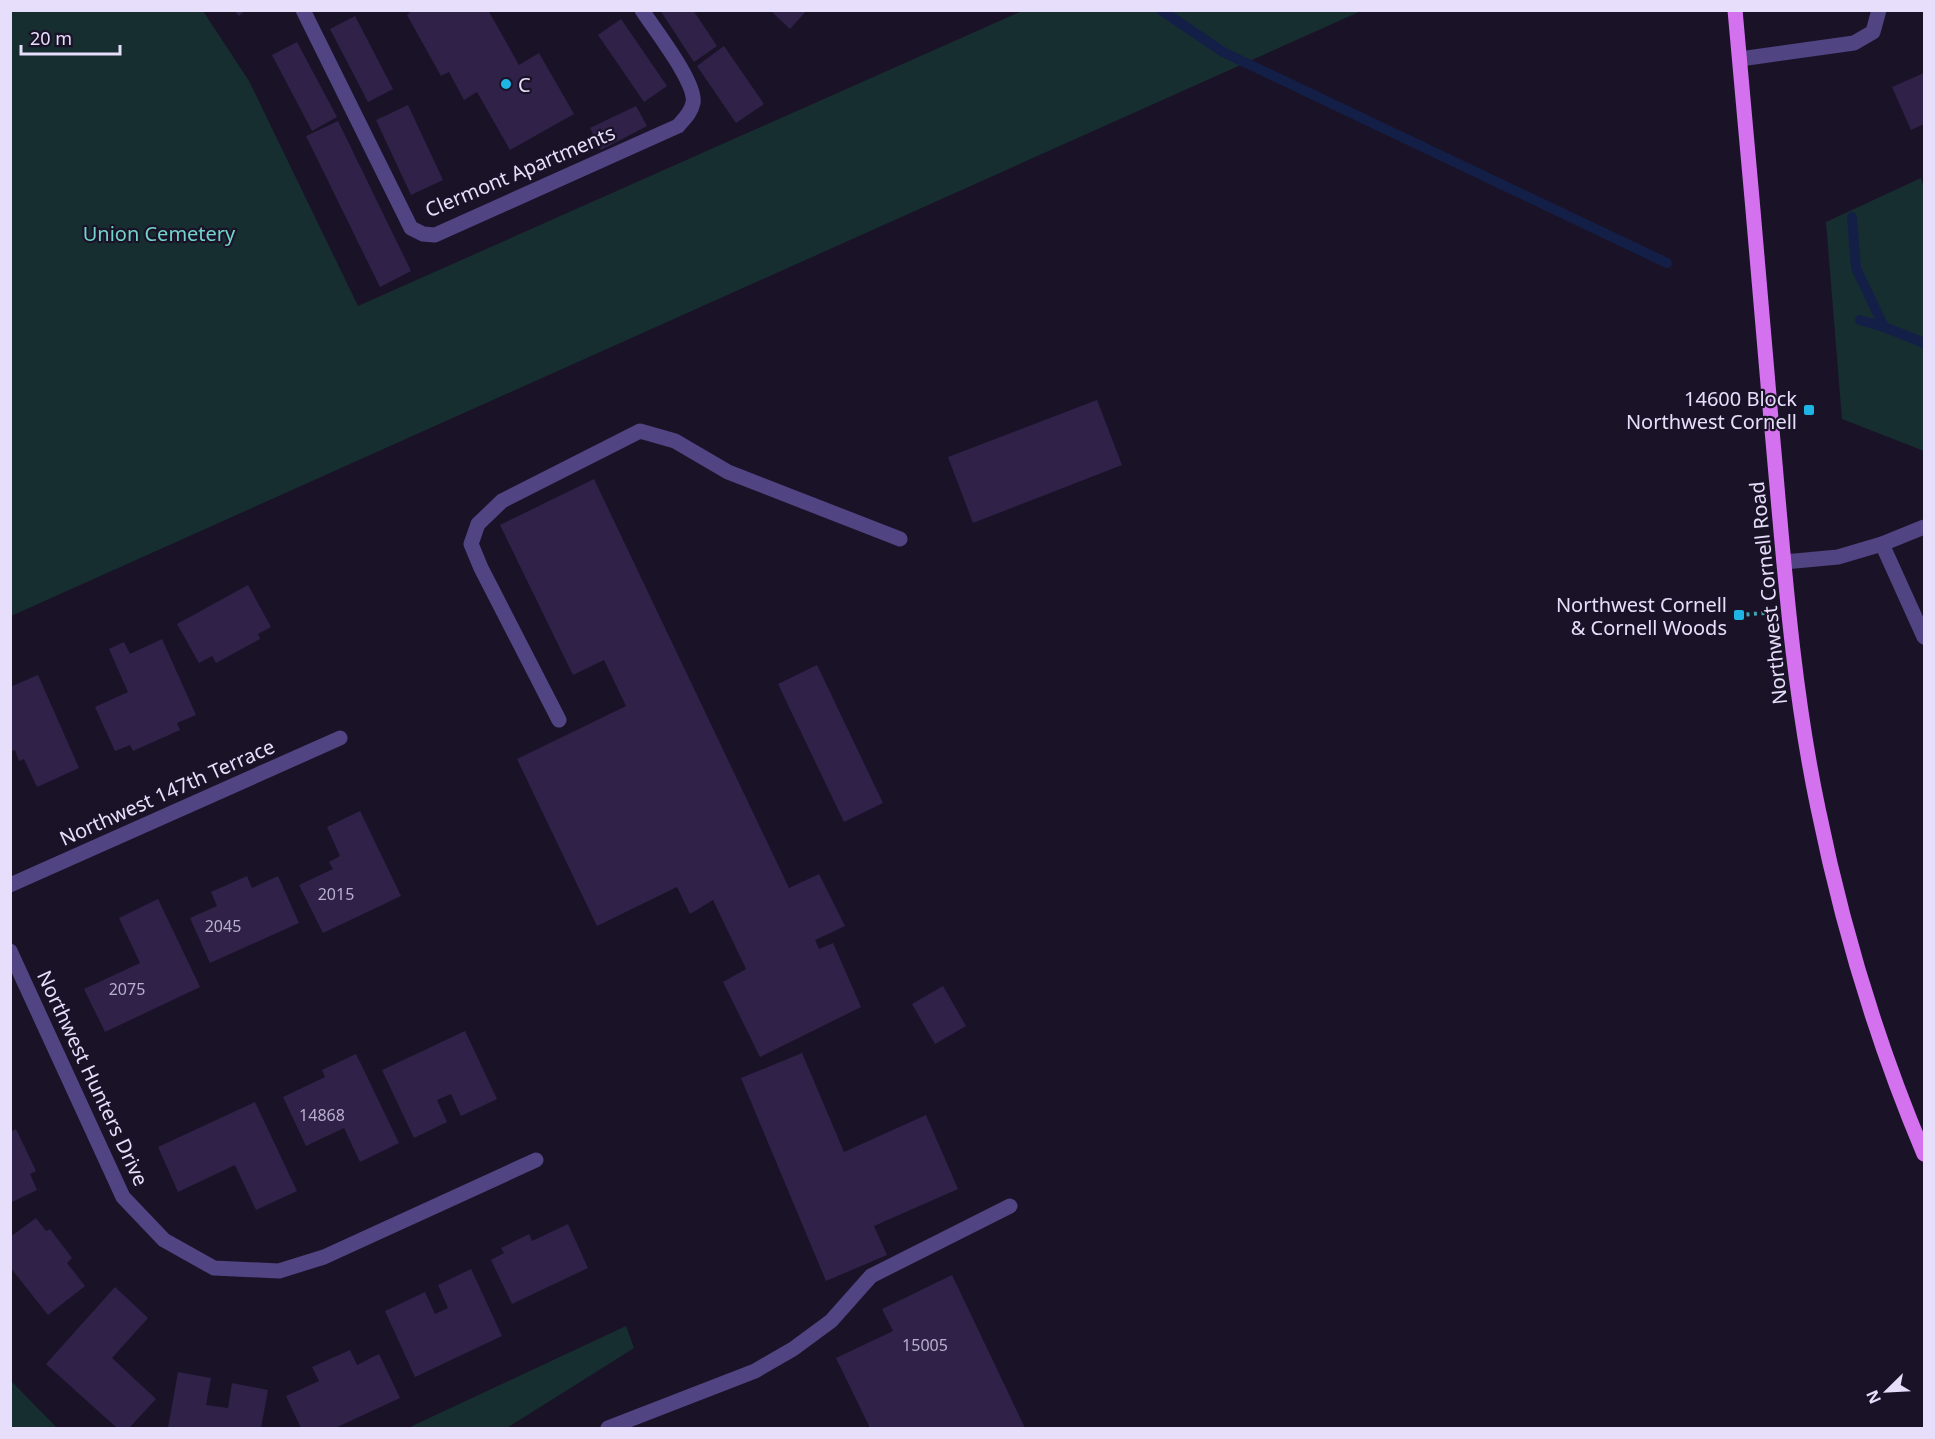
<svg xmlns="http://www.w3.org/2000/svg" width="1935" height="1439" font-family="'Noto Sans',sans-serif">
	<style>
		.green { fill: #172e31 }
		.lines { fill: none; stroke-linecap: round; stroke-linejoin: round }
		.stream { stroke: #131f46; stroke-width: 10 }
		.building { fill: #2f2147 }
		.path { stroke: #3ea4af; stroke-width: 4; stroke-dasharray: 3 4.5; stroke-linecap: butt }
		.minor { stroke: #504482; stroke-width: 15 }
		.major { stroke: #d371ef; stroke-width: 15 }
		.poi-dot { fill: #1fb4e6; stroke: #1a1328; stroke-width: 2 }
		.labels { text-anchor: middle; dominant-baseline: central; stroke-width: 4.5; stroke-linejoin: round; paint-order: stroke }
		.number-label { font-size: 16px; fill: #b8afce }
		.poi-label { font-size: 20px; fill: #e6defb; stroke: #1a1328; text-anchor: end }
		.street-label { font-size: 20px; fill: #e6defb; stroke: #1a1328 }
		.park-label { font-size: 20px; fill: #71d4cb; stroke: #1a1328 }
	</style>
	<rect width="100%" height="100%" fill="#1a1328"/>
	<g class="green">
		<polygon points="10,11 203,11 249,81 358,306 1022,11 1361,11 11,616"/>
		<polygon points="1921,178 1924,189 1924,451 1842,419 1826,222"/>
		<polygon points="626,1326 634,1348 507,1428 408,1428"/>
		<polygon points="11,1381 57,1428 11,1428"/>
	</g>
	<g class="lines">
		<g class="stream">
			<polyline points="1161,10 1223,52 1667,263"/>
			<polyline points="1852,217 1856,268 1884,327 1924,343"/>
			<polyline points="1860,320 1884,327"/>
		</g>
	</g>
	<g class="building">
		<polygon points="234,10 246,10 239,16"/>
		<polygon points="412,10 488,10 519,65 539,53 574,114 510,150 477,92 464,100 449,72 441,76 407,15"/>
		<polygon points="660,10 693,10 717,46 694,62"/>
		<polygon points="770,10 807,10 790,29"/>
		<polygon points="355,16 393,89 368,102 330,29"/>
		<polygon points="621,19 667,86 644,102 598,35"/>
		<polygon points="297,42 337,117 312,131 272,55"/>
		<polygon points="724,46 764,104 736,123 697,66"/>
		<polygon points="1924,73 1924,124 1911,130 1892,87"/>
		<polygon points="408,105 443,180 411,195 376,120"/>
		<polygon points="636,106 647,126 601,150 590,128"/>
		<polygon points="338,121 411,271 380,287 306,136"/>
		<polygon points="1097,400 1122,465 973,523 948,457"/>
		<polygon points="594,479 789,888 819,874 845,926 815,940 819,949 833,943 861,1007 760,1057 723,982 746,969 713,900 690,914 677,887 597,926 517,759 626,706 604,660 573,675 500,525"/>
		<polygon points="248,585 271,627 258,634 260,639 216,663 212,656 199,663 177,624"/>
		<polygon points="162,639 196,715 177,723 180,730 133,751 130,745 115,751 95,707 128,692 109,649 124,642 130,654"/>
		<polygon points="817,665 883,803 844,822 778,684"/>
		<polygon points="38,675 79,768 37,787 24,759 19,761 15,750 10,752 10,687"/>
		<polygon points="360,811 401,896 323,933 299,885 333,869 329,862 340,856 327,827"/>
		<polygon points="247,876 252,888 278,876 299,923 210,963 190,918 217,906 211,892"/>
		<polygon points="158,899 200,987 105,1032 84,989 140,963 119,918"/>
		<polygon points="943,986 966,1026 935,1044 912,1004"/>
		<polygon points="465,1031 497,1099 461,1116 451,1094 437,1100 447,1122 414,1138 382,1070"/>
		<polygon points="802,1053 844,1152 926,1115 958,1189 874,1226 887,1255 826,1281 741,1078"/>
		<polygon points="356,1054 399,1143 360,1162 344,1128 306,1146 283,1097 325,1077 322,1070"/>
		<polygon points="255,1102 297,1191 256,1210 235,1165 178,1192 158,1147"/>
		<polygon points="16,1129 36,1171 30,1174 37,1190 10,1203 10,1132"/>
		<polygon points="36,1218 46,1231 50,1229 72,1258 67,1263 85,1286 48,1315 10,1267 10,1237"/>
		<polygon points="568,1224 588,1268 512,1304 491,1260 504,1253 501,1248 529,1234 532,1241"/>
		<polygon points="471,1269 502,1336 415,1377 385,1311 425,1292 435,1314 448,1308 438,1285"/>
		<polygon points="952,1275 1025,1428 870,1428 836,1358 893,1331 882,1309"/>
		<polygon points="115,1287 148,1318 112,1358 156,1399 129,1428 117,1428 46,1364"/>
		<polygon points="350,1350 357,1365 379,1354 400,1398 335,1428 301,1428 286,1396 319,1381 312,1367"/>
		<polygon points="178,1372 211,1378 206,1405 228,1408 232,1383 268,1390 261,1428 168,1428"/>
	</g>
	<g class="lines">
		<polyline class="path" points="1739,615 1765,613"/>
		<g class="minor">
			<path d="M303,10L411,228L423,234L435,235L678,126C684,119 691,113 693,103C697,83 654,29 642,10"/>
			<polyline points="1740,59 1854,43 1873,32 1879,10"/>
			<polyline points="1882,544 1924,637"/>
			<polyline points="1784,562 1838,557 1882,544 1924,527"/>
			<polyline points="559,720 481,568 471,544 478,524 502,501 640,431 675,441 728,472 900,539"/>
			<polyline points="10,885 340,738"/>
			<polyline points="10,951 123,1197 164,1240 214,1268 279,1271 324,1257 536,1160"/>
			<polyline points="608,1428 755,1371 793,1349 831,1321 871,1276 1010,1206"/>
		</g>
		<path class="major" d="M1735,10C1748,146 1759,283 1771,419C1783,548 1791,680 1818,808C1842,926 1877,1043 1924,1154"/>
	</g>
	<g class="poi-dot">
		<circle cx="506" cy="84" r="6"/>
		<rect x="1803" y="404" width="12" height="12" rx="3"/>
		<rect x="1733" y="609" width="12" height="12" rx="3"/>
	</g>
	<g class="labels">
		<g class="number-label">
			<text x="336" y="894">2015</text>
			<text x="223" y="926">2045</text>
			<text x="127" y="989">2075</text>
			<text x="322" y="1115">14868</text>
			<text x="925" y="1345">15005</text>
		</g>
		<g class="poi-label">
			<text x="518" y="84" text-anchor="start">C</text>
			<text x="1797" y="398">14600 Block<tspan x="1797" dy="23">Northwest Cornell</tspan></text>
			<text x="1727" y="604">Northwest Cornell<tspan x="1727" dy="23">&amp; Cornell Woods</tspan></text>
		</g>
		<g class="street-label">
			<text transform="translate(520 171) rotate(-23)">Clermont Apartments</text>
			<text transform="translate(1768 593) rotate(-96)">Northwest Cornell Road</text>
			<text transform="translate(167 792) rotate(-24)">Northwest 147th Terrace</text>
			<text transform="translate(93 1078) rotate(65)">Northwest Hunters Drive</text>
		</g>
		<g class="park-label">
			<text x="159" y="233">Union Cemetery</text>
		</g>
	</g>
	<rect width="1935" height="1439" fill="none" stroke="#e6defb" stroke-width="24"/>
	<g transform="translate(1887 1391) rotate(246)" stroke="#1a1328" stroke-width="4.5" paint-order="stroke">
	<path d="M0-4.5L10 22L0 15L-10 22Z" fill="#e6defb"/>
	<text y="-9" font-size="16" font-weight="bold" text-anchor="middle" fill="#e6defb">N</text>
	</g>
	<path d="M21 45v9h99v-9" fill="none" stroke="#e6defb" stroke-width="3"/>
	<text x="30" y="45" font-size="18" fill="#e6defb" stroke="#1a1328" stroke-width="4.5" paint-order="stroke">20 m</text>
</svg>
